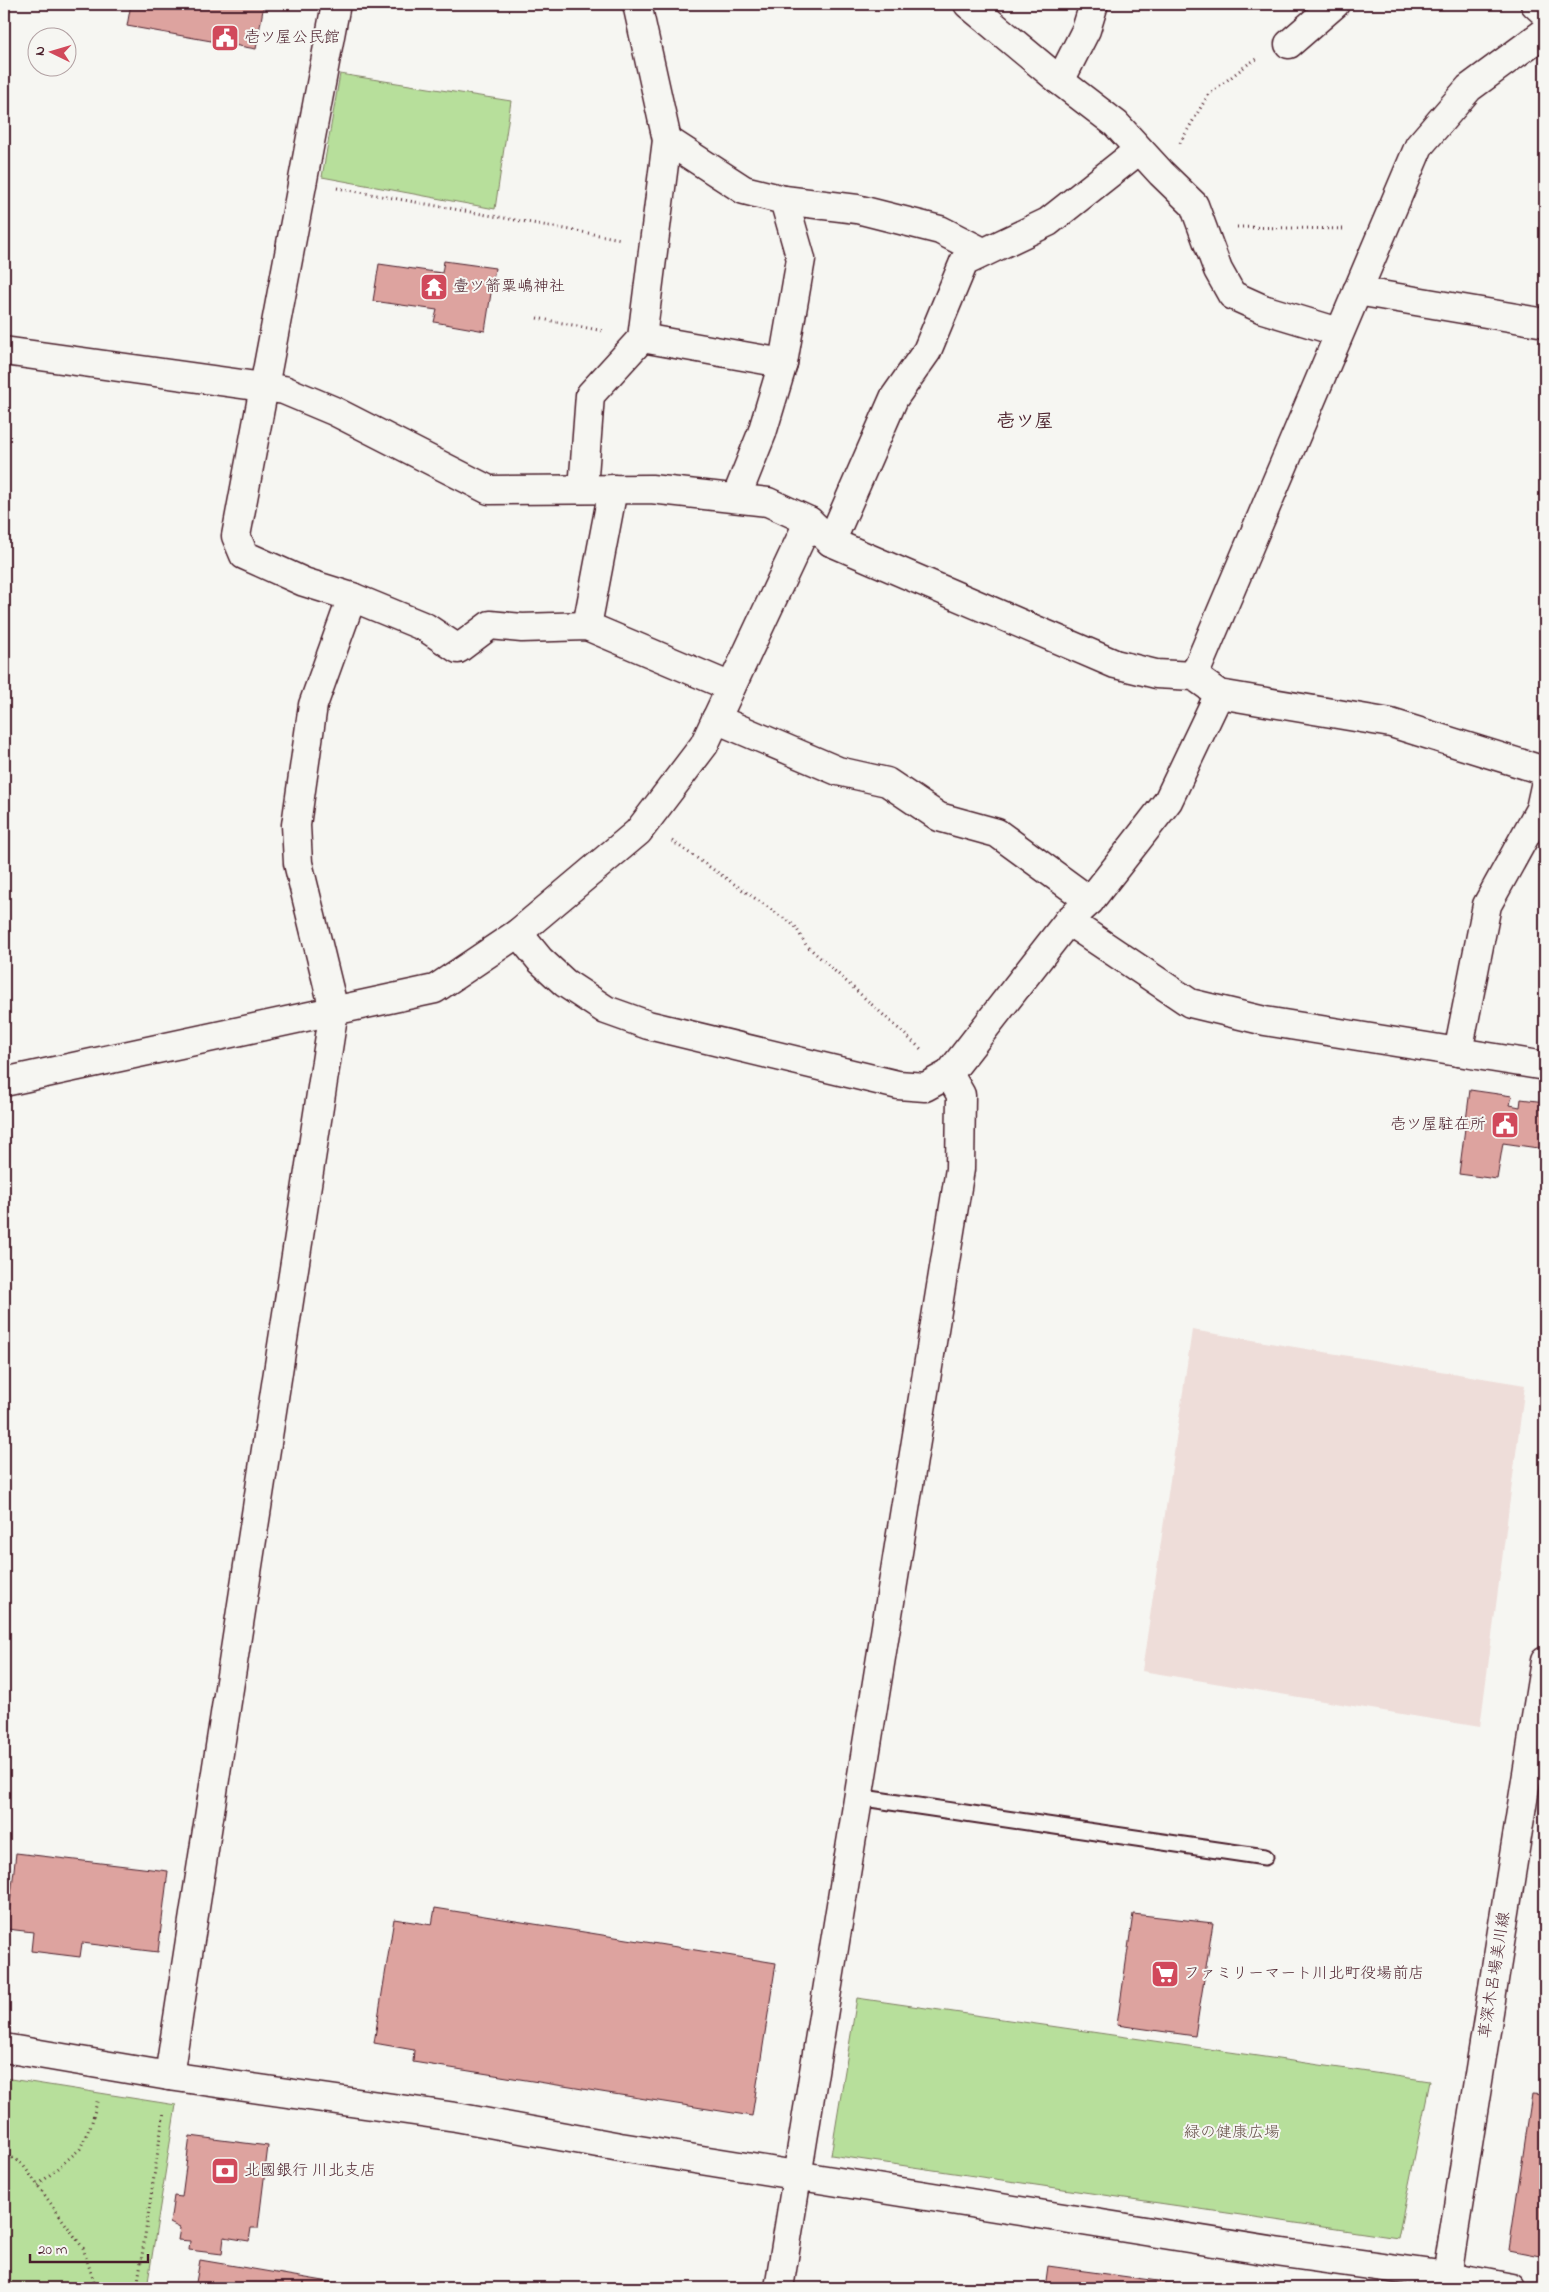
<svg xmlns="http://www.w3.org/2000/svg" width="1549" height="2292" font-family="'Indie Flower','Klee One',sans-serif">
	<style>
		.built { fill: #eeddd9 }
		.green { fill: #b7df9b; stroke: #807f63 }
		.building { fill: #dda39f; stroke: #4a1f2b }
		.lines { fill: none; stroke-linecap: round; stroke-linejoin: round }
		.lane-casing { stroke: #4a1f2b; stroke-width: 19 }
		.street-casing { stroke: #4a1f2b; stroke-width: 31 }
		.secondary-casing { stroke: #4a1f2b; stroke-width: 31 }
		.path { stroke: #4a1f2b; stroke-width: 3; stroke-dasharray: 1 4; stroke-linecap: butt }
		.lane { stroke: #f6f6f2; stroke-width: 15 }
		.street { stroke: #f6f6f2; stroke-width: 28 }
		.secondary { stroke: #f6f6f2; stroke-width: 28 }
		.labels { text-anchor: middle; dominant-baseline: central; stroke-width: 4; stroke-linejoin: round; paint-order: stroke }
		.poi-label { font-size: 16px; fill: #4a1f2b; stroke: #f6f6f2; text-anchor: start }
		.street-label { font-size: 16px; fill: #4a1f2b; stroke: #f6f6f2 }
		.park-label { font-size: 16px; fill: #654f47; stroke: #f6f6f2 }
		.quarter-label { font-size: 19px; font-weight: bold; fill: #4a1f2b; stroke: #f6f6f2 }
	</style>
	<rect width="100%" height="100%" fill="#f6f6f2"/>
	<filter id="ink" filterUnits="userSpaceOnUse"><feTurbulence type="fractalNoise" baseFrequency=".02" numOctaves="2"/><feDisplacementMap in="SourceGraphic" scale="10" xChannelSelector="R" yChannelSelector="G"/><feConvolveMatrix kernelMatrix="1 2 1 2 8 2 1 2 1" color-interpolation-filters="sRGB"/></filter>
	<g filter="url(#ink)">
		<polygon class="built" points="1192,1330 1525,1385 1480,1727 1142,1671"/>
		<g class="green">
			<polygon points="340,74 511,101 495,209 322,177"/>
			<polygon points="857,1998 1430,2081 1398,2238 831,2155"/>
			<polygon points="4,2078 176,2105 147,2288 4,2288"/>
		</g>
		<g class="building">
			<polygon points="131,4 264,4 256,49 127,26"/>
			<polygon points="444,261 495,268 485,331 434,322 437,310 373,301 379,264 442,273"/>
			<polygon points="1470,1090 1512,1096 1510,1105 1520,1107 1521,1099 1545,1102 1545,1149 1503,1143 1497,1179 1459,1174"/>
			<polygon points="16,1853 168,1871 158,1952 82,1943 80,1957 31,1951 33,1932 7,1929"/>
			<polygon points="435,1908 776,1963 752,2116 413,2062 414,2050 374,2043 394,1919 432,1925"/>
			<polygon points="1133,1914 1213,1923 1195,2036 1117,2025"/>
			<polygon points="1532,2094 1545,2095 1545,2257 1509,2250"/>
			<polygon points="190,2136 268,2146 258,2228 251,2228 249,2241 224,2237 222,2254 189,2250 190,2241 178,2240 180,2228 170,2223 174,2196 182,2197"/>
			<polygon points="200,2260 365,2288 195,2288"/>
			<polygon points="1048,2266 1209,2288 1045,2288"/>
		</g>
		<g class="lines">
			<defs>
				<polyline id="lane" points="857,1797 1265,1857"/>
				<g id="street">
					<polyline points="968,4 1060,81 1116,124 1161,173 1194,205 1218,270 1232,295 1263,309 1339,332"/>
					<polyline points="1535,4 1545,13"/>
					<polyline points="1289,44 1335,4"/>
					<polyline points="1060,81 1086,30 1094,4"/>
					<polyline points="667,140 744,190 784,200 801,259 783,363 762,433 736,498"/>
					<polyline points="784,200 857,209 940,230 983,252"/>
					<polyline points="1357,291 1545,323"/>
					<polyline points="642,338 783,363"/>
					<polyline points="4,351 284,390 334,411 489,490 651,489 768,502 809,521 831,542 1115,664 1156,674 1194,676 1219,694 1391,723 1545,771"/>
					<polyline points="583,489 590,395 642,338 667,140 637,4"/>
					<polyline points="831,542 894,398 927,351 964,262 1048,222 1139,150"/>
					<polyline points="352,597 425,627 458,649 490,625 522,628 587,626 731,687"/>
					<polyline points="587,626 613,489"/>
					<polyline points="1194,676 1419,146 1469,88 1545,32"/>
					<polyline points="716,719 838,771 887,782 939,817 997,833 1090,901"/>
					<polyline points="1068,921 1190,1003 1265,1021 1545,1066"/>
					<polyline points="518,933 540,960 565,983 606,1010 648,1025 898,1085 925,1087 949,1074 1068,921 1090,901 1168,801 1219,694"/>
					<polyline points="1458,1052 1487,905 1540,809 1545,786"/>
					<polyline points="4,1082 435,989 518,933 638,832 704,745 809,521"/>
					<polyline points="169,2076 334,1010 298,863 296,825 313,705 352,597 304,582 244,555 236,536 336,4"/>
					<polyline points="779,2288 960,1169 961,1095 949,1074"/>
				</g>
				<g id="secondary">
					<polyline points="4,2048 169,2076 456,2117 620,2147 1276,2252 1447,2276 1512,2288"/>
					<polyline points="1445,2288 1545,1661"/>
				</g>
			</defs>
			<use href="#lane" class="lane-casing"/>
			<use href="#street" class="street-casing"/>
			<use href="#secondary" class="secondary-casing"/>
			<g class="path">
				<polyline points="1180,143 1208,95 1248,64 1259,58"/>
				<polyline points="337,188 621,239"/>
				<polyline points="1237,227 1346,229"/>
				<polyline points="537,318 603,331"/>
				<polyline points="672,841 795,926 806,945 921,1049"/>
				<polyline points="4,2152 23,2165 83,2248 96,2288"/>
				<polyline points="38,2185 80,2149 92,2122 98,2098"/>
				<polyline points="137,2288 164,2111"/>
			</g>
			<use href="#lane" class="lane"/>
			<use href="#street" class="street"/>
			<use href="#secondary" class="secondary"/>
		</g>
	</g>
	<defs>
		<symbol id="civic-square" viewBox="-11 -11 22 22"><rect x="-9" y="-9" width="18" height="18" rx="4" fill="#d1495b" stroke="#f6f6f2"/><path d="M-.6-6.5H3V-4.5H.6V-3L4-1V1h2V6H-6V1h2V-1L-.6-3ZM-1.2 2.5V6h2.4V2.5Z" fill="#fff"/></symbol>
		<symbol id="temple-square" viewBox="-11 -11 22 22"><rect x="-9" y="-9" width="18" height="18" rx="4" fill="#d1495b" stroke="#f6f6f2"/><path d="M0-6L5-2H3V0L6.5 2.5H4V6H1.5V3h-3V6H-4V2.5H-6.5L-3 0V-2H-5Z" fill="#fff"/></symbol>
		<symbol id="supermarket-square" viewBox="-11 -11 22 22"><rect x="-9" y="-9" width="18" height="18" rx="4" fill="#d1495b" stroke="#f6f6f2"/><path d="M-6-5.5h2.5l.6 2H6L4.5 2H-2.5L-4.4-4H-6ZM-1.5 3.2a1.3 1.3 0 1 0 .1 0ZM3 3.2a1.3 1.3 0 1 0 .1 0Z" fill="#fff"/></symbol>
		<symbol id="bank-square" viewBox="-11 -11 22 22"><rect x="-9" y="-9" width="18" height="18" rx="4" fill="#d1495b" stroke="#f6f6f2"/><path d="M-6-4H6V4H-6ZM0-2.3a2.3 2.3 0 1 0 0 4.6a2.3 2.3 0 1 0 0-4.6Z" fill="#fff"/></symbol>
	</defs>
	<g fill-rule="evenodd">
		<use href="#civic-square" x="209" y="22" width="32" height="32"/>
		<use href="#temple-square" x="418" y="271" width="32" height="32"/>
		<use href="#civic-square" x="1489" y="1109" width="32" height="32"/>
		<use href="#supermarket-square" x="1149" y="1958" width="32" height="32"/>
		<use href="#bank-square" x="209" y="2155" width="32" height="32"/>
	</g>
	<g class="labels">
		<g class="poi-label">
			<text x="244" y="38">壱ツ屋公民館</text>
			<text x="453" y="287">壹ツ箭粟嶋神社</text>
			<text x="1486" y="1125" text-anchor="end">壱ツ屋駐在所</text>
			<text x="1184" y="1974">ファミリーマート川北町役場前店</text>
			<text x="244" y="2171">北國銀行 川北支店</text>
		</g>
		<g class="street-label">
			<text transform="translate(1495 1975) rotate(-81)">草深木呂場美川線</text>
		</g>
		<g class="park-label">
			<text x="1232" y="2133">緑の健康広場</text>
		</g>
		<g class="quarter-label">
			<text x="1025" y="422">壱ツ屋</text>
		</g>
	</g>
	<rect width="1549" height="2292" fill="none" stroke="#f6f6f2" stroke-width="20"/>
	<rect x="10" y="10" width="1529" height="2272" fill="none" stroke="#4a1f2b" stroke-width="2" filter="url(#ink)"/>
	<g transform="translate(52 52) rotate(275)"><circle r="24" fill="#f6f6f2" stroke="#b1a0a2"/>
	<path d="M0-4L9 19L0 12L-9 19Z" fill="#d1495b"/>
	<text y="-8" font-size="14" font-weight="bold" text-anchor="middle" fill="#4a1f2b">N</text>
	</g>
	<path d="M30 2254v8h118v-8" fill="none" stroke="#4a1f2b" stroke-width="2.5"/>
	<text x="38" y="2254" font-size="15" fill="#4a1f2b" stroke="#f6f6f2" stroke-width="4" paint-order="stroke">20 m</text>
</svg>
